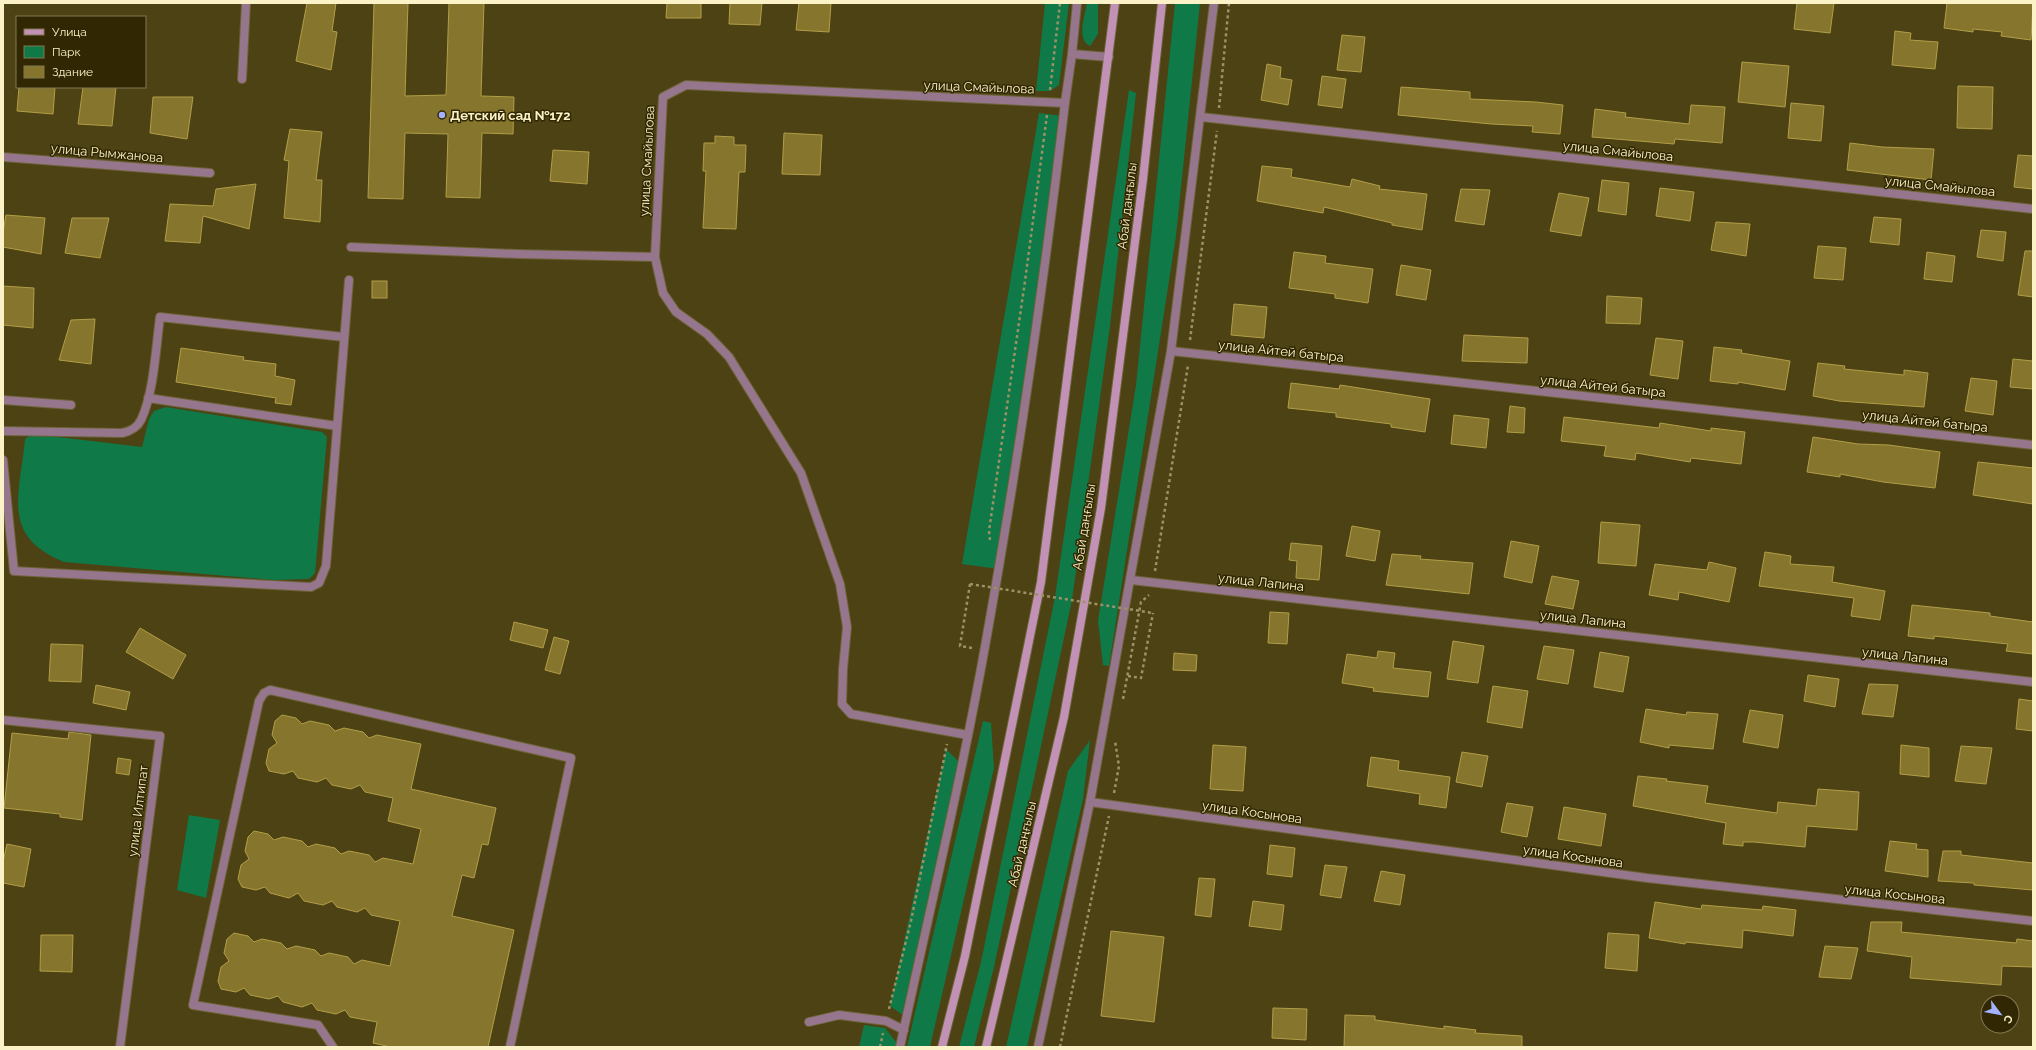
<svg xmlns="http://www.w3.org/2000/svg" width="2036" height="1050" font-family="Raleway,sans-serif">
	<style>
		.green { fill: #0f7948 }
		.building { fill: #86752c; stroke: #b29e48 }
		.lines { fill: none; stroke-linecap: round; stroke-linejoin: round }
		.lane-casing { stroke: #6c6234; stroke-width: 10 }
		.street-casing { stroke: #6c6234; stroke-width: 10 }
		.secondary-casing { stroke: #6c6234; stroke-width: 10 }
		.path { stroke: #9c9265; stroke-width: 2.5; stroke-dasharray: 3 3; stroke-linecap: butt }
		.lane { stroke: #95768c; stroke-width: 8 }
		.street { stroke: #95768c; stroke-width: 8 }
		.secondary { stroke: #c292b6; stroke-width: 8 }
		.path-bridge { stroke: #9c9265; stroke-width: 2.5; stroke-dasharray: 3 3; stroke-linecap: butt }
		.poi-dot { fill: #a4b1fc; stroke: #312803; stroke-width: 1.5 }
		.labels { text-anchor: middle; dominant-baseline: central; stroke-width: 3; stroke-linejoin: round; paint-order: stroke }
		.street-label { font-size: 13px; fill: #fbf2c8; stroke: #312803 }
		.poi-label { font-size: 13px; font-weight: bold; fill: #fbf2c8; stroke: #312803; text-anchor: start }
	</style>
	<rect width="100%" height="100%" fill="#4d4213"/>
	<g class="green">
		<polygon points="1045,3 1069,3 1059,85 1050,91 1036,91"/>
		<path d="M1087,3H1098V34L1090,46C1076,39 1085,16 1087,3Z"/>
		<polygon points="1175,3 1200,3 1176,236 1109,666 1103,665 1098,621 1136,385"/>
		<polygon points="1129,90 1136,93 1110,326 1072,600 994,967 974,1047 959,1047 981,962 1055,597"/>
		<polygon points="1039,113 1063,116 999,569 962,564"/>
		<path d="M166,407L322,432L327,437L315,573L309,579L273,580L64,562C0,536 20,495 25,439L33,434L142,447L149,419L154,411Z"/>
		<polygon points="983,721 991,723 994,768 930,1047 907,1047"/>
		<polygon points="1090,740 1083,799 1027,1047 1006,1047 1068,771"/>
		<polygon points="946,749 961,764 907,1018 890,1006"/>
		<polygon points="189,815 220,820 206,898 177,890"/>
		<polygon points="864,1025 885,1028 900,1047 859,1047"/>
	</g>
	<g class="building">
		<polygon points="307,3 336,3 332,31 337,32 331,70 296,61"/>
		<polygon points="374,3 408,3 405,96 446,95 449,3 484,3 481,96 514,97 513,134 482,133 480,198 446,197 448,134 405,133 403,199 368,198"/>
		<polygon points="667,3 701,3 701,18 666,18"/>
		<polygon points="730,3 762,3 760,25 729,24"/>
		<polygon points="799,3 831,3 829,32 796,30"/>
		<polygon points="1797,3 1834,3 1830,33 1794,29"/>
		<polygon points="1947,3 2033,3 2031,40 2001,36 2002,32 1973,29 1973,32 1944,28"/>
		<polygon points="1895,31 1911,33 1910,40 1938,42 1935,69 1892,65"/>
		<polygon points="1342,35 1365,37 1361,72 1337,70"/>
		<polygon points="1742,62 1789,66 1785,107 1738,102"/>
		<polygon points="1267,64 1281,67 1280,78 1292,80 1288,105 1261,100"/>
		<polygon points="1322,76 1346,79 1342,108 1318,105"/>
		<polygon points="1958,86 1993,87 1992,129 1957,128"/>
		<polygon points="19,87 55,87 53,114 17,111"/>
		<polygon points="83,87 116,87 112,126 78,124"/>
		<polygon points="1401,87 1470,92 1470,99 1536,102 1563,105 1560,134 1532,132 1533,126 1491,124 1398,115"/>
		<polygon points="153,97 193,97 187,139 150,133"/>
		<polygon points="1791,103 1824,106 1821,141 1788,138"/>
		<polygon points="1691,105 1725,107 1722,143 1675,139 1674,144 1592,137 1595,109 1626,113 1625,117 1689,124"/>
		<polygon points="290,129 322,132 316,180 322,180 320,222 284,218 289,161 284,160"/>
		<polygon points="784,133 822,135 820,175 782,174"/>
		<polygon points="715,136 734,137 734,145 746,145 745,172 739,172 736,229 703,228 706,171 703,171 704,143 715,143"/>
		<polygon points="1850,143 1882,147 1934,149 1931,180 1847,170"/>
		<polygon points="553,150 589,152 587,184 550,181"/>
		<polygon points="2018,155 2033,156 2033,189 2014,187"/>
		<polygon points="1262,166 1292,169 1291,177 1350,187 1352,179 1380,186 1379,189 1427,194 1422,230 1392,225 1392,223 1324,207 1323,213 1257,201"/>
		<polygon points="1602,180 1629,183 1626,215 1598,211"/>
		<polygon points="256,184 249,229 203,216 200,243 165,241 170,204 213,206 216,189"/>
		<polygon points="1660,188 1694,192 1690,221 1656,216"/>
		<polygon points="1461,189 1490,190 1484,225 1455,221"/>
		<polygon points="1559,193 1589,198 1581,236 1550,231"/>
		<polygon points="6,215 45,218 41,254 3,247 3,232"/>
		<polygon points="1874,217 1901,219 1899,245 1870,242"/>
		<polygon points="72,218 109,218 100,258 65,253"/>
		<polygon points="1716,222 1750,224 1746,256 1711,250"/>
		<polygon points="1981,230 2006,232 2003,261 1977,257"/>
		<polygon points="1818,246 1846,248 1843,280 1814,278"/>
		<polygon points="2025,251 2033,251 2033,297 2018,295"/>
		<polygon points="1294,252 1326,256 1325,263 1373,269 1368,303 1335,298 1335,294 1289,288"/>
		<polygon points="1927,252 1955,256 1952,282 1924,279"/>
		<polygon points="1401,265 1431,270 1426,300 1396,295"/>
		<rect x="372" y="281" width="15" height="17"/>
		<polygon points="3,286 34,288 33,328 3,325"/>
		<polygon points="1607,296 1642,298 1640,324 1606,323"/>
		<polygon points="1234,304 1267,307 1264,338 1231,335"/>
		<polygon points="95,319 91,364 59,360 71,320"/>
		<polygon points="1464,335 1528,338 1527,363 1462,361"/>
		<polygon points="1656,338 1683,341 1678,379 1650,375"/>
		<polygon points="1714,347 1742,350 1741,353 1790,361 1785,390 1738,382 1738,384 1710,381"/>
		<polygon points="181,348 244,357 243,360 276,364 275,376 295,380 291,405 275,403 276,398 176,382"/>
		<polygon points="2013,359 2033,361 2033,389 2010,387"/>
		<polygon points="1818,363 1845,366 1844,369 1904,375 1904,370 1928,373 1924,407 1839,401 1813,396"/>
		<polygon points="1971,378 1997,381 1993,415 1965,411"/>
		<polygon points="1291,383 1339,389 1340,385 1430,399 1425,432 1391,427 1391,424 1336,417 1336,413 1288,408"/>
		<polygon points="1510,406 1525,408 1524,433 1507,432"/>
		<polygon points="1454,415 1489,419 1486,448 1451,444"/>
		<polygon points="1564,417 1659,428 1660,423 1711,431 1711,428 1745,432 1741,464 1691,458 1690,462 1636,453 1635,460 1604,456 1606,446 1561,441"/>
		<polygon points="1813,437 1858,444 1889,445 1940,452 1935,488 1883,482 1840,474 1840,477 1807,472"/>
		<polygon points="1978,462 2033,468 2033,504 1973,495"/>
		<polygon points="1601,522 1640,525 1636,566 1598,563"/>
		<polygon points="1352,526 1380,531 1375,561 1346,556"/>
		<polygon points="1511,541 1539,546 1532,583 1504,577"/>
		<polygon points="1291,543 1322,546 1319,580 1296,578 1297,561 1289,560"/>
		<polygon points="1765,552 1791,556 1790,564 1834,567 1832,582 1885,591 1880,620 1851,616 1854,598 1759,586"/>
		<polygon points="1392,554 1421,556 1420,559 1473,563 1469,594 1386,585"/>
		<polygon points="1709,562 1736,568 1729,602 1679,592 1678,600 1649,595 1655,564 1707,570"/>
		<polygon points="1552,576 1579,581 1573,609 1545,604"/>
		<polygon points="1912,605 1990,613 1990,616 2033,622 2033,654 2006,651 2008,644 1934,636 1934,639 1908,636"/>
		<polygon points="1270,612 1289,613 1287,644 1268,643"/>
		<polygon points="514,622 548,630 543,648 510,640"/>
		<polygon points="140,628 186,655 173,679 126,652"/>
		<polygon points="554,637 569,641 560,674 545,670"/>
		<polygon points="1453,641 1484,646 1478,683 1447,679"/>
		<polygon points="51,644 83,645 81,682 49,681"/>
		<polygon points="1544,646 1574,650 1568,684 1537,679"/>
		<polygon points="1378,651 1395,653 1393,668 1431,672 1428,697 1373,691 1374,688 1342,683 1347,654 1377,658"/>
		<polygon points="1600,652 1629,657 1623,692 1594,687"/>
		<polygon points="1174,653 1197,655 1196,671 1173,670"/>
		<polygon points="1808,675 1839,679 1835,707 1804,701"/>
		<polygon points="1869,684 1898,685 1893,717 1862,714"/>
		<polygon points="96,685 130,692 126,710 93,703"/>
		<polygon points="1493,686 1528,691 1522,728 1487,722"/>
		<polygon points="2019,699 2033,701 2033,731 2016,729"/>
		<polygon points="1646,709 1686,715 1687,712 1718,714 1713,749 1669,745 1669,748 1640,742"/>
		<polygon points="1750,710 1783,715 1778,748 1743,742"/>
		<polygon points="282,715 296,718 302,724 310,721 329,725 335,731 344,728 363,732 369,738 377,735 421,744 411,789 496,808 488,845 482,844 474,878 462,875 452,916 514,930 488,1047 391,1047 373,1043 377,1022 350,1017 345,1010 336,1014 317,1010 312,1003 302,1007 283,1002 278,996 269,999 250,995 244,988 236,992 221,989 218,981 221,967 229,961 224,953 227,939 234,933 248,936 254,942 262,939 281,943 287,949 296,946 315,950 321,956 329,953 348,957 354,964 362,960 390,966 400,921 371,915 365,908 357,912 337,907 332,901 323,905 304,901 298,893 289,898 270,893 265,887 256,890 242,887 238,879 241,865 249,859 245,851 248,837 254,831 268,834 274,840 283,837 302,841 308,847 316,844 335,848 341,854 349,851 369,855 375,862 383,858 413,864 421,829 388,821 393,798 365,792 360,785 351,789 332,785 326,778 317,782 298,778 293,771 284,774 269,771 266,763 269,749 277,743 272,735 275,721"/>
		<polygon points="69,732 91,735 82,820 60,817 60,814 4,808 12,733 68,739"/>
		<polygon points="1213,745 1246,747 1243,791 1210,789"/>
		<polygon points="1901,745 1929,748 1929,777 1900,774"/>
		<polygon points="1961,746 1992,748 1986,784 1955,781"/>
		<polygon points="1462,752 1488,756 1482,787 1456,782"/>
		<polygon points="1371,757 1399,761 1398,770 1450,777 1446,808 1419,804 1420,794 1367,786"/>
		<polygon points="118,758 131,760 129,775 116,773"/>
		<polygon points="1638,776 1667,779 1666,781 1708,786 1705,803 1777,813 1778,802 1816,806 1818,789 1859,792 1857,830 1807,826 1805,847 1754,842 1743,842 1743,846 1723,844 1726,823 1633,806"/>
		<polygon points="1507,803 1533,807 1527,837 1501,832"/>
		<polygon points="1564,807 1606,814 1601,846 1558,839"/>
		<polygon points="1890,841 1917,844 1916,849 1928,850 1928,877 1885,871"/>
		<polygon points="7,844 31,849 24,887 3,883 3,862"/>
		<polygon points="1270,845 1295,848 1292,877 1267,874"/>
		<polygon points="1943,851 1961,851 1961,855 2033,863 2033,890 1974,885 1974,883 1938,881"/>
		<polygon points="1325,865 1347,867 1341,898 1320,895"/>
		<polygon points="1381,871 1405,875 1400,905 1374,901"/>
		<polygon points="1199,878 1215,879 1211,917 1195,915"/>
		<polygon points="1253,901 1284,905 1281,930 1249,926"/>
		<polygon points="1655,902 1701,909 1702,905 1762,910 1763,906 1796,910 1793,936 1743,930 1742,948 1686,942 1685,944 1649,938"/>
		<polygon points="1871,922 1902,922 1901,932 2016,943 2017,939 2033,941 2033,967 2002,966 2001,985 1910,978 1912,957 1867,951"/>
		<polygon points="1111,931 1164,937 1154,1022 1101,1016"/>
		<polygon points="1608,933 1639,935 1637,971 1605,968"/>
		<polygon points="41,935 73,935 72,972 40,971"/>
		<polygon points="1825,946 1858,948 1851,979 1819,977"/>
		<polygon points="1273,1008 1307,1009 1306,1040 1272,1038"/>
		<polygon points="1345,1015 1375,1016 1375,1020 1444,1029 1444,1026 1476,1030 1475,1033 1522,1036 1522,1047 1344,1047"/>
	</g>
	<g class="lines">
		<defs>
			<g id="lane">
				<polyline points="655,257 663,293 676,312 707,334 729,357 801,473 840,584 847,627 843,669 842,704 851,714 968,735"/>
				<polyline points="148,398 337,426"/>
				<path d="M3,431L122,433C131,431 137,428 141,420C154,393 156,346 160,317L344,337"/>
				<polyline points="3,460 14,571 311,587 319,583 326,566 349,280"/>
				<polyline points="3,720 160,736"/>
				<polyline points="809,1022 839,1015 886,1021 904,1030"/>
				<polyline points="333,1047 318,1025 193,1005 259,701 264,693 270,690 571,758 510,1047"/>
				<path d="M900,1047C929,912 962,777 986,641C1018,463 1044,283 1065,103"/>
			</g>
			<g id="street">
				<polyline points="1077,3 1072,54 1109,57"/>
				<polyline points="242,79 246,3"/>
				<polyline points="1201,117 2033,209"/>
				<polyline points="3,157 210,173"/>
				<polyline points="351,247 517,254 655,257 663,97 686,85 1065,103 1072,54"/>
				<polyline points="1171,351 2033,445"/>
				<polyline points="3,400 71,405"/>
				<polyline points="1131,580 2033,682"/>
				<polyline points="1090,802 1647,878 2033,921"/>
				<polyline points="120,1047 160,736"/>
				<polyline points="1038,1047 1090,802 1171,351 1214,3"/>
			</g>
			<g id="secondary">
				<polyline points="942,1047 965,956 1041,582 1115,3"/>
				<polyline points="986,1047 1064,717 1101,508 1143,179 1162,3"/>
			</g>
		</defs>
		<use href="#lane" class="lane-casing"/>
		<use href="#street" class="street-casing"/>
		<use href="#secondary" class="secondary-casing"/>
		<g class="path">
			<polyline points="1050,90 1060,3"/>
			<polyline points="1219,108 1229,3"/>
			<polyline points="1190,340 1217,131"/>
			<polyline points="990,540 989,531 1025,281 1047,115"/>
			<polyline points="1155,571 1188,365"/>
			<polyline points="970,584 960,646 972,648"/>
			<polyline points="1128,676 1141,678 1153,613"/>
			<polyline points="1123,699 1141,602 1149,595"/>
			<polyline points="1114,793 1119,766 1115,741"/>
			<polyline points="889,1009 911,921 947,744"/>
			<polyline points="880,1047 883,1033"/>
			<polyline points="1060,1047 1109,816"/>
		</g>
		<use href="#lane" class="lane"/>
		<use href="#street" class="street"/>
		<use href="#secondary" class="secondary"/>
		<polyline class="path-bridge" points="970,584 1153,613"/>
	</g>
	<circle class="poi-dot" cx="442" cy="115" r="4"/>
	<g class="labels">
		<g class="street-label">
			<text transform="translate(979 87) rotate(2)">улица Смайылова</text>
			<text transform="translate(1618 151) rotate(6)">улица Смайылова</text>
			<text transform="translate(107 153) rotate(5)">улица Рымжанова</text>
			<text transform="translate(647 161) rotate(-87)">улица Смайылова</text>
			<text transform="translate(1940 186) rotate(6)">улица Смайылова</text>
			<text transform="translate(1127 206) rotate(-83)">Абай даңғылы</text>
			<text transform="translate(1281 351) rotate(6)">улица Айтей батыра</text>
			<text transform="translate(1603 386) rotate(6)">улица Айтей батыра</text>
			<text transform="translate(1925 421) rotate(6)">улица Айтей батыра</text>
			<text transform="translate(1084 527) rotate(-81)">Абай даңғылы</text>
			<text transform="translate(1261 582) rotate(6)">улица Лапина</text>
			<text transform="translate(1583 619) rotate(6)">улица Лапина</text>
			<text transform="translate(1905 656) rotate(6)">улица Лапина</text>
			<text transform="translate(138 811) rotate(-83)">улица Илтипат</text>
			<text transform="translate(1252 812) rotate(8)">улица Косынова</text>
			<text transform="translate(1022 844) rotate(-77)">Абай даңғылы</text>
			<text transform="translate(1573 856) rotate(8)">улица Косынова</text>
			<text transform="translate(1895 894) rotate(6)">улица Косынова</text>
		</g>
		<g class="poi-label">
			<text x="450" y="115">Детский сад №172</text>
		</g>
	</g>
	<rect width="2036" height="1050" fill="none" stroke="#fbf2c8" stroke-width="8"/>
	<rect x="16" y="16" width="130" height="72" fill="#312803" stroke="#827952"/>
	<rect x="24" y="29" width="20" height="6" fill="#c292b6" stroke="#827952"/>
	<text x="52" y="36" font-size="12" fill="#fbf2c8">Улица</text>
	<rect x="24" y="46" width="20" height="12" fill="#0f7948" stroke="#827952"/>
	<text x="52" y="56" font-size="12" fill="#fbf2c8">Парк</text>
	<rect x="24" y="66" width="20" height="12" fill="#86752c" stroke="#827952"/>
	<text x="52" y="76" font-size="12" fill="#fbf2c8">Здание</text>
	<g transform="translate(2000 1014) rotate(122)"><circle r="19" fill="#312803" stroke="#827952"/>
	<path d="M0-3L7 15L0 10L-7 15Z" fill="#a4b1fc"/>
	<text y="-6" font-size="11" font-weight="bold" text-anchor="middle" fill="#fbf2c8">С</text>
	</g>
</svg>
